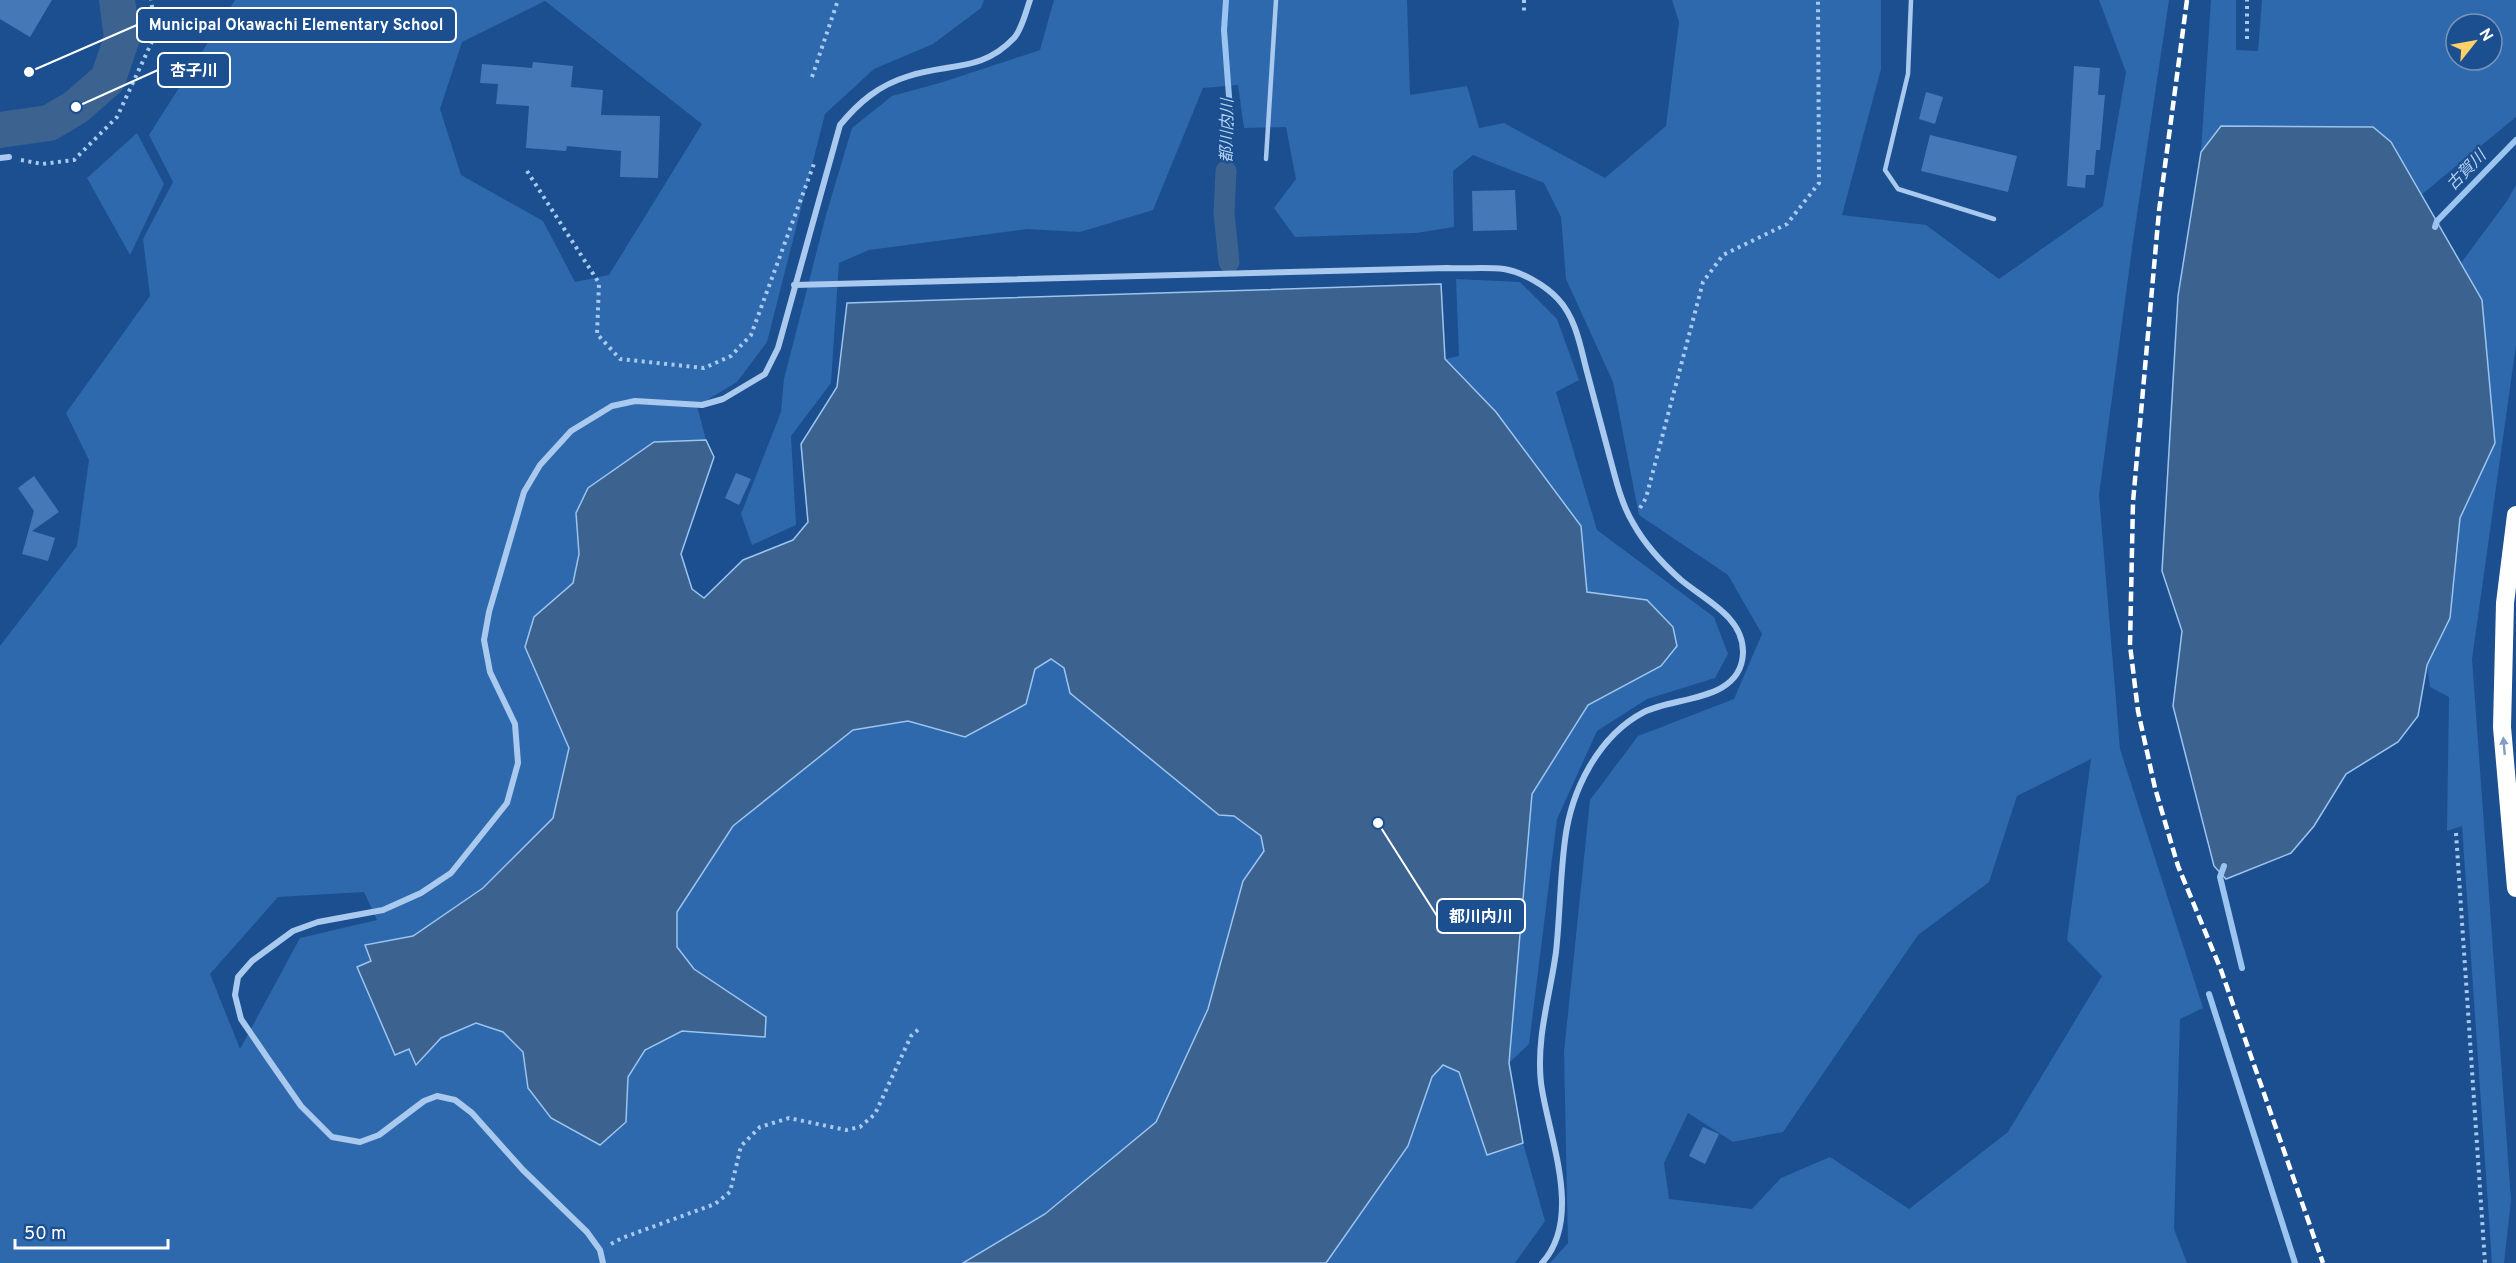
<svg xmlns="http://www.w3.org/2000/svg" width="2516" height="1263" font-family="Overpass,'Noto Sans JP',sans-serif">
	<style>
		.green { fill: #2e69ad; fill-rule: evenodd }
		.water { fill: #3c6290; stroke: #9cc4f0; stroke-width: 1.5 }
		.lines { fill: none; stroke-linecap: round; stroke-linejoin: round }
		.stream { stroke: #9cc4f0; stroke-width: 6 }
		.canal { stroke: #3c6290; stroke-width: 21 }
		.river { stroke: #3c6290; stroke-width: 36 }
		.building { fill: #4478b7 }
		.path { stroke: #a9c9ee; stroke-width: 4; stroke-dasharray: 3 4.5; stroke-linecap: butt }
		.lane { stroke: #a9c9ee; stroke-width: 4.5 }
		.street { stroke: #a9c9ee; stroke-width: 6 }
		.highway { stroke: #fff; stroke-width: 18 }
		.rail { stroke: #fff; stroke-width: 4.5; stroke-dasharray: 10 4.5; stroke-linecap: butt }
		.oneway { fill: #829ec1 }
		.labels { text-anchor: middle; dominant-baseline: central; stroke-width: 4.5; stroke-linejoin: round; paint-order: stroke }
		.water-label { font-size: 16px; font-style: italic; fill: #b5d3f5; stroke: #1b4f8f }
		.leader { fill: none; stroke: #fff; stroke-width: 2 }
		.callout-dot { fill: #fff; stroke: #1b4f8f; stroke-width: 2 }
		.callout { fill: #1b4f8f; stroke: #fff; stroke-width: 2 }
		.callout-label { font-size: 16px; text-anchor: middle; font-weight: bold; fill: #fff }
	</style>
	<rect width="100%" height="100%" fill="#1b4f8f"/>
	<g class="green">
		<path d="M235,0H984L981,8L933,44L874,69L825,114L767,342L737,382L697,406L706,440L654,442L588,488L576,513L579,554L573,583L534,617L525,647L569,748L553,818L483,888L413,936L365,945L371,961L358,967L409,1049L416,1065L441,1038L476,1023L503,1032L523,1052L528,1088L626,1122L628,1077L645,1050L682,1031L765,1036L766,1017L694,969L677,947V912L733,826L853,730L908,721L965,737L1026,704L1035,669L1051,659L1064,668L1070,693L1261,836L1265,851L1243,881L1208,1009L1156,1122L1045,1214L963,1263H0V646L77,546L89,460L66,413L150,296L143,239L173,182L149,135ZM545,1L702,124L609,275L575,282L543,221L461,175L440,109L462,42ZM364,892L377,920L300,938L240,1049L210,974L278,897Z"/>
		<path d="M1054,0H1407L1410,95L1467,86L1479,128L1504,123L1605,178L1666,126L1679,22L1672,0H1881V69L1842,215L1926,225L1999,279L2103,206L2126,72L2099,0H2097H2169L2133,241L2099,495L2120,749L2203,1008L2180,1019L2174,1229L2187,1263H1550L1568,1243L1564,1052L1590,800L1638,736L1734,699L1762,634L1728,575L1639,515L1613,382L1566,279L1561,217L1544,183L1473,155L1453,171L1454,227L1416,233L1295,237L1274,208L1296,179L1286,127L1244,128L1238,85L1203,88L1153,210L1080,232L1027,229L869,250L839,263L831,383L791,436L796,525L752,545L741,514L781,412L784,379L826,215L852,128L892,96L943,82L1040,50ZM2091,759L2067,940L2102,976L2008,1132L1909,1209L1830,1157L1781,1178L1752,1209L1669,1199L1664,1163L1688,1113L1733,1142L1783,1132L1918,935L1989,882L2017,796Z"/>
		<path d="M2211,0H2236V50L2258,51L2262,0H2516V117L2421,195L2391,142L2221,126L2201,152ZM2456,24H2492V60H2456Z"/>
		<polygon points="137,133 164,184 130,255 87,178"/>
		<polygon points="2516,185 2516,345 2472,659 2511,1200 2504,1263 2492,1263 2462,826 2447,831 2449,697 2430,687 2427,665 2450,618 2460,518 2495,443 2482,300 2461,263 2507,201"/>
		<polygon points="1456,279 1520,282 1557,319 1579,380 1556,392 1597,530 1714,617 1728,654 1715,678 1647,699 1597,731 1557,819 1529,1044 1509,1063 1532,794 1588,705 1661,666 1647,600 1587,592 1581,526 1445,359 1459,356"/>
		<polygon points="1443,1065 1459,1072 1486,1154 1523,1143 1545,1221 1515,1263 1326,1263 1408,1146 1432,1077"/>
	</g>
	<g class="water">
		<polygon points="2221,126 2373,127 2391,142 2482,300 2495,443 2460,518 2450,618 2427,665 2418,716 2398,742 2346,774 2314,826 2291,853 2226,879 2214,866 2173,706 2182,631 2162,571 2178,296 2201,152"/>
		<polygon points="1441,284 1445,359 1496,412 1581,526 1587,592 1647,600 1673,627 1677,646 1661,666 1588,705 1532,794 1509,1063 1523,1143 1487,1155 1459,1072 1443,1065 1432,1077 1408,1146 1326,1263 963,1263 1045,1214 1156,1122 1208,1009 1243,881 1264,851 1261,836 1234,816 1219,815 1070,693 1064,668 1051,659 1035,669 1026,704 965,737 908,721 853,730 733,826 677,912 677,947 694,969 766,1017 765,1037 682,1031 645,1050 628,1077 626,1122 600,1145 551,1118 528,1088 523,1052 503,1032 476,1023 441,1038 416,1065 409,1049 395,1055 357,967 371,961 365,945 413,936 483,888 553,818 569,748 525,647 534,617 573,583 579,554 576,513 588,488 654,442 706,440 714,457 681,554 692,589 704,598 743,560 793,540 808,522 801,444 837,387 847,303"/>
	</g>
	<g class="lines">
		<g class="stream">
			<polyline points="1226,0 1224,30 1231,123 1226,171"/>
			<polyline points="2435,227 2437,221 2516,140"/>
			<polyline points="2224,866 2220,877 2242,968"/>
			<polyline points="2209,994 2295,1263"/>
		</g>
		<polyline class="canal" points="1226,171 1224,213 1229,262"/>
		<polyline class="river" points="0,130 49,123 76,107 108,79 122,38 117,0"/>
	</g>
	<g class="building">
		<polygon points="0,0 52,0 30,37 0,19"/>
		<polygon points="533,62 573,66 571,87 603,90 601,115 660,116 658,178 620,177 621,151 567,146 566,151 526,148 529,106 496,104 498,84 480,83 482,64 532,68"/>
		<polygon points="2074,66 2100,68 2098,95 2105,95 2100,150 2096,150 2094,175 2086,175 2085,188 2067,186"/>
		<polygon points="1926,92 1943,97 1935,124 1919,119"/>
		<polygon points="1930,135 2017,156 2008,192 1921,171"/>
		<polygon points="1515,190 1517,230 1473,231 1472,191"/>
		<polygon points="736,473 751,479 739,505 725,498"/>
		<polygon points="34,476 59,512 32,531 55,538 48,561 22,554 34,511 18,488"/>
		<polygon points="1703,1127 1719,1134 1705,1164 1689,1156"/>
	</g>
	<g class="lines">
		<g class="path">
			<polyline points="1524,0 1524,15"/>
			<polyline points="2247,39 2247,0"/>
			<polyline points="812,77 838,0"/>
			<polyline points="21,160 42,164 74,160 117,117 156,33 151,0"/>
			<polyline points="527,171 599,283 597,334 620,359 704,368 731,356 751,335 815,161"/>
			<polyline points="1640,508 1646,498 1703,282 1723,255 1787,224 1819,183 1818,0"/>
			<polyline points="2456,833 2485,1263"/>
			<polyline points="611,1244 622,1238 715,1204 730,1192 741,1146 760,1127 789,1118 846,1130 860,1127 875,1114 911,1036 921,1027"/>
		</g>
		<g class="lane">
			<polyline points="1911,0 1908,74 1885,170 1898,189 1994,219"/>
			<polyline points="1266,159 1276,0"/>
		</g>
		<g class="street">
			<polyline points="0,158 9,157"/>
			<path d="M794,285L1447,268C1466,269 1486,267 1504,269C1522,272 1545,285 1558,299C1575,317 1580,344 1586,368C1594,398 1602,428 1610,458C1616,480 1621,503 1633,523C1644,543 1663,564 1681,580C1705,600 1744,617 1743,653C1741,702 1676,696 1644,712C1598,736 1571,791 1565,840C1560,878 1560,915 1556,952C1550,996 1536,1038 1541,1083C1548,1136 1584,1217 1542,1263"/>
			<path d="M603,1263L600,1250L587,1232L523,1170L472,1113L455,1100L437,1096L424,1101L379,1135L360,1142L332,1137L301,1106L271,1063L241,1019L235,995L238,977L252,961L293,931L318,922L383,910L421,893L451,873L507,803L518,763L515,724L490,672L484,640L489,612L524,492L540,465L571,431L612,406L635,401L702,405L723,399L765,374L778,348L840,125C859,102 879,85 909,76C949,63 982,72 1014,38C1022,29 1026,11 1030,0"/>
		</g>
		<polyline class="highway" points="2516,515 2505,603 2502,727 2516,888"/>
		<polyline class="rail" points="2187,0 2159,211 2133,502 2130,645 2138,711 2155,788 2178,866 2221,970 2323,1263"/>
	</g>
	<defs><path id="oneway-solid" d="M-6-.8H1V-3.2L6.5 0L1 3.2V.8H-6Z" transform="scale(1.5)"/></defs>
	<use class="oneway" href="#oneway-solid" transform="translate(2504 746) rotate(-95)"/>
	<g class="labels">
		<g class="water-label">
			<text transform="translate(1228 131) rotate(-89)">都川内川</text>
			<text transform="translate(2467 171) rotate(-46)">古賀川</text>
		</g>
	</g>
	<path class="leader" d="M29 72L137 25M76 107L158 70M1378 823L1437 916"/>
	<g class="callout-dot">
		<circle cx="29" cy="72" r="6"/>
		<circle cx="76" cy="107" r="6"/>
		<circle cx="1378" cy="823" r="6"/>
	</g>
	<g class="callout">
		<rect x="137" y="8" width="319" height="34" rx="6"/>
		<rect x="158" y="53" width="72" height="34" rx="6"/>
		<rect x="1437" y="899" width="88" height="34" rx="6"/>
	</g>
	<g class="callout-label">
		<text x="296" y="30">Municipal Okawachi Elementary School</text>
		<text x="194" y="76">杏子川</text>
		<text x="1481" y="922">都川内川</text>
	</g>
	<g transform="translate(2474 42) rotate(59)"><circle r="28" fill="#1b4f8f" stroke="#7695bc" stroke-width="1.5"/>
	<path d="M0-4.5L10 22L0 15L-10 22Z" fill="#ffd166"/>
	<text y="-9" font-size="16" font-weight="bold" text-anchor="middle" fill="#ffffff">N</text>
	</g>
	<path d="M15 1239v9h153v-9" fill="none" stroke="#ffffff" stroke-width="3"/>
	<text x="24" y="1239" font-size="18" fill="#ffffff" stroke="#1b4f8f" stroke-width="4.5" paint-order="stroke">50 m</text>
</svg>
